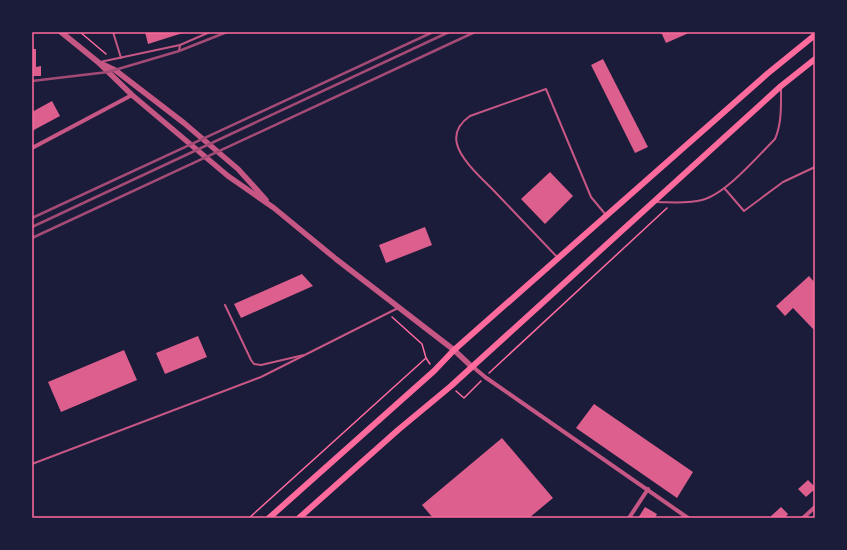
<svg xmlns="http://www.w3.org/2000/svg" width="847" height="550" font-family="'IBM Plex Sans',sans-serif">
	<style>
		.building { fill: #dd5f8e }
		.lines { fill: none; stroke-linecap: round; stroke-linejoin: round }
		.path { stroke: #ff6b9d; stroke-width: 1.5 }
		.service { stroke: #c65784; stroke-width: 2 }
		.minor { stroke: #c65784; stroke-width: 4 }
		.tertiary { stroke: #c65784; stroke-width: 5.5 }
		.secondary { stroke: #ff6b9d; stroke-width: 6 }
		.rail { stroke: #a44b75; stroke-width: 2.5 }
		.neatline { fill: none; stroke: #ff6b9d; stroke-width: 1.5 }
	</style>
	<rect width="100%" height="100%" fill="#1b1b3a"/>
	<g class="building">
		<polygon points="145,32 186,32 148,44"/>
		<polygon points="661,32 691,32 666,43"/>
		<polygon points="32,49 36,49 36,67 41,66 41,76 32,76"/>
		<polygon points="603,59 648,147 635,153 591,65"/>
		<polygon points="52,101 60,116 32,131 32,112"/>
		<polygon points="550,172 573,196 545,224 521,199"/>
		<polygon points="425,227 432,245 386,263 379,245"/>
		<polygon points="302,274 313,286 241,318 234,304"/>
		<polygon points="809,276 815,283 815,331 793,308 785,316 776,306"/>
		<polygon points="198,336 207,357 165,374 156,353"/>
		<polygon points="124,350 137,380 61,412 48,382"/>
		<polygon points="594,404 693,472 677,498 576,428"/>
		<polygon points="502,438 553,498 529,518 433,518 422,505"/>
		<polygon points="808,480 815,487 815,489 806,497 798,489"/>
		<polygon points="645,507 657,514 655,518 638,518"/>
		<polygon points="781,507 788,514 785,518 772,518 771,516"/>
	</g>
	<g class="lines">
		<g class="path">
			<polyline points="80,32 106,54"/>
			<polyline points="392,317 422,344 426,358 430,364"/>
			<polyline points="489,373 667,208"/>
			<polyline points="456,391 464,398 481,381"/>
			<polyline points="249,518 426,358"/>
		</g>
		<g class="service">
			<polyline points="113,32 121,58"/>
			<polyline points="179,51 180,45"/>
			<polyline points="100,62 180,45 210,32"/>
			<polyline points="725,189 744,211 783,182 815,167"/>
			<path d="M655,202C670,202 688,204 702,200C726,194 757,157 775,139C782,123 781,104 781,87"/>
			<path d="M558,258C537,236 517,215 497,194C485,181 461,161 457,144C454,132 460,123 470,116L546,89L591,197L606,215"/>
			<polyline points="225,305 251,360 254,364 261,365 304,355"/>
			<polyline points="32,464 261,377 398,308"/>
		</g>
		<g class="minor">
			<polyline points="32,148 132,95"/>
			<polyline points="472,366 485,377 688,518"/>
			<polyline points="629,518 648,489"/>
			<polyline points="803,518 815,507"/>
		</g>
		<g class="tertiary">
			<polyline points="61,32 98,62 132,95 228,176 274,208 336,259 454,350 471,366"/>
			<polyline points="102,64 115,70 184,123 238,169 266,200"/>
		</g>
		<g class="secondary">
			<polyline points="269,518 434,371 454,350 767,74 815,35"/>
			<polyline points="299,518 398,430 451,386 781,86 815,59"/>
		</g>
		<g class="rail">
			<polyline points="32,81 108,72 179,51 227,32"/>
			<polyline points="32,218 433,32"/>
			<polyline points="32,227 449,32"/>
			<polyline points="32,238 475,32"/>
		</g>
	</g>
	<rect width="847" height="550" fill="none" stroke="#1b1b3a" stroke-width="66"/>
	<rect x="33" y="33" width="781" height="484" class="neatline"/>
</svg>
